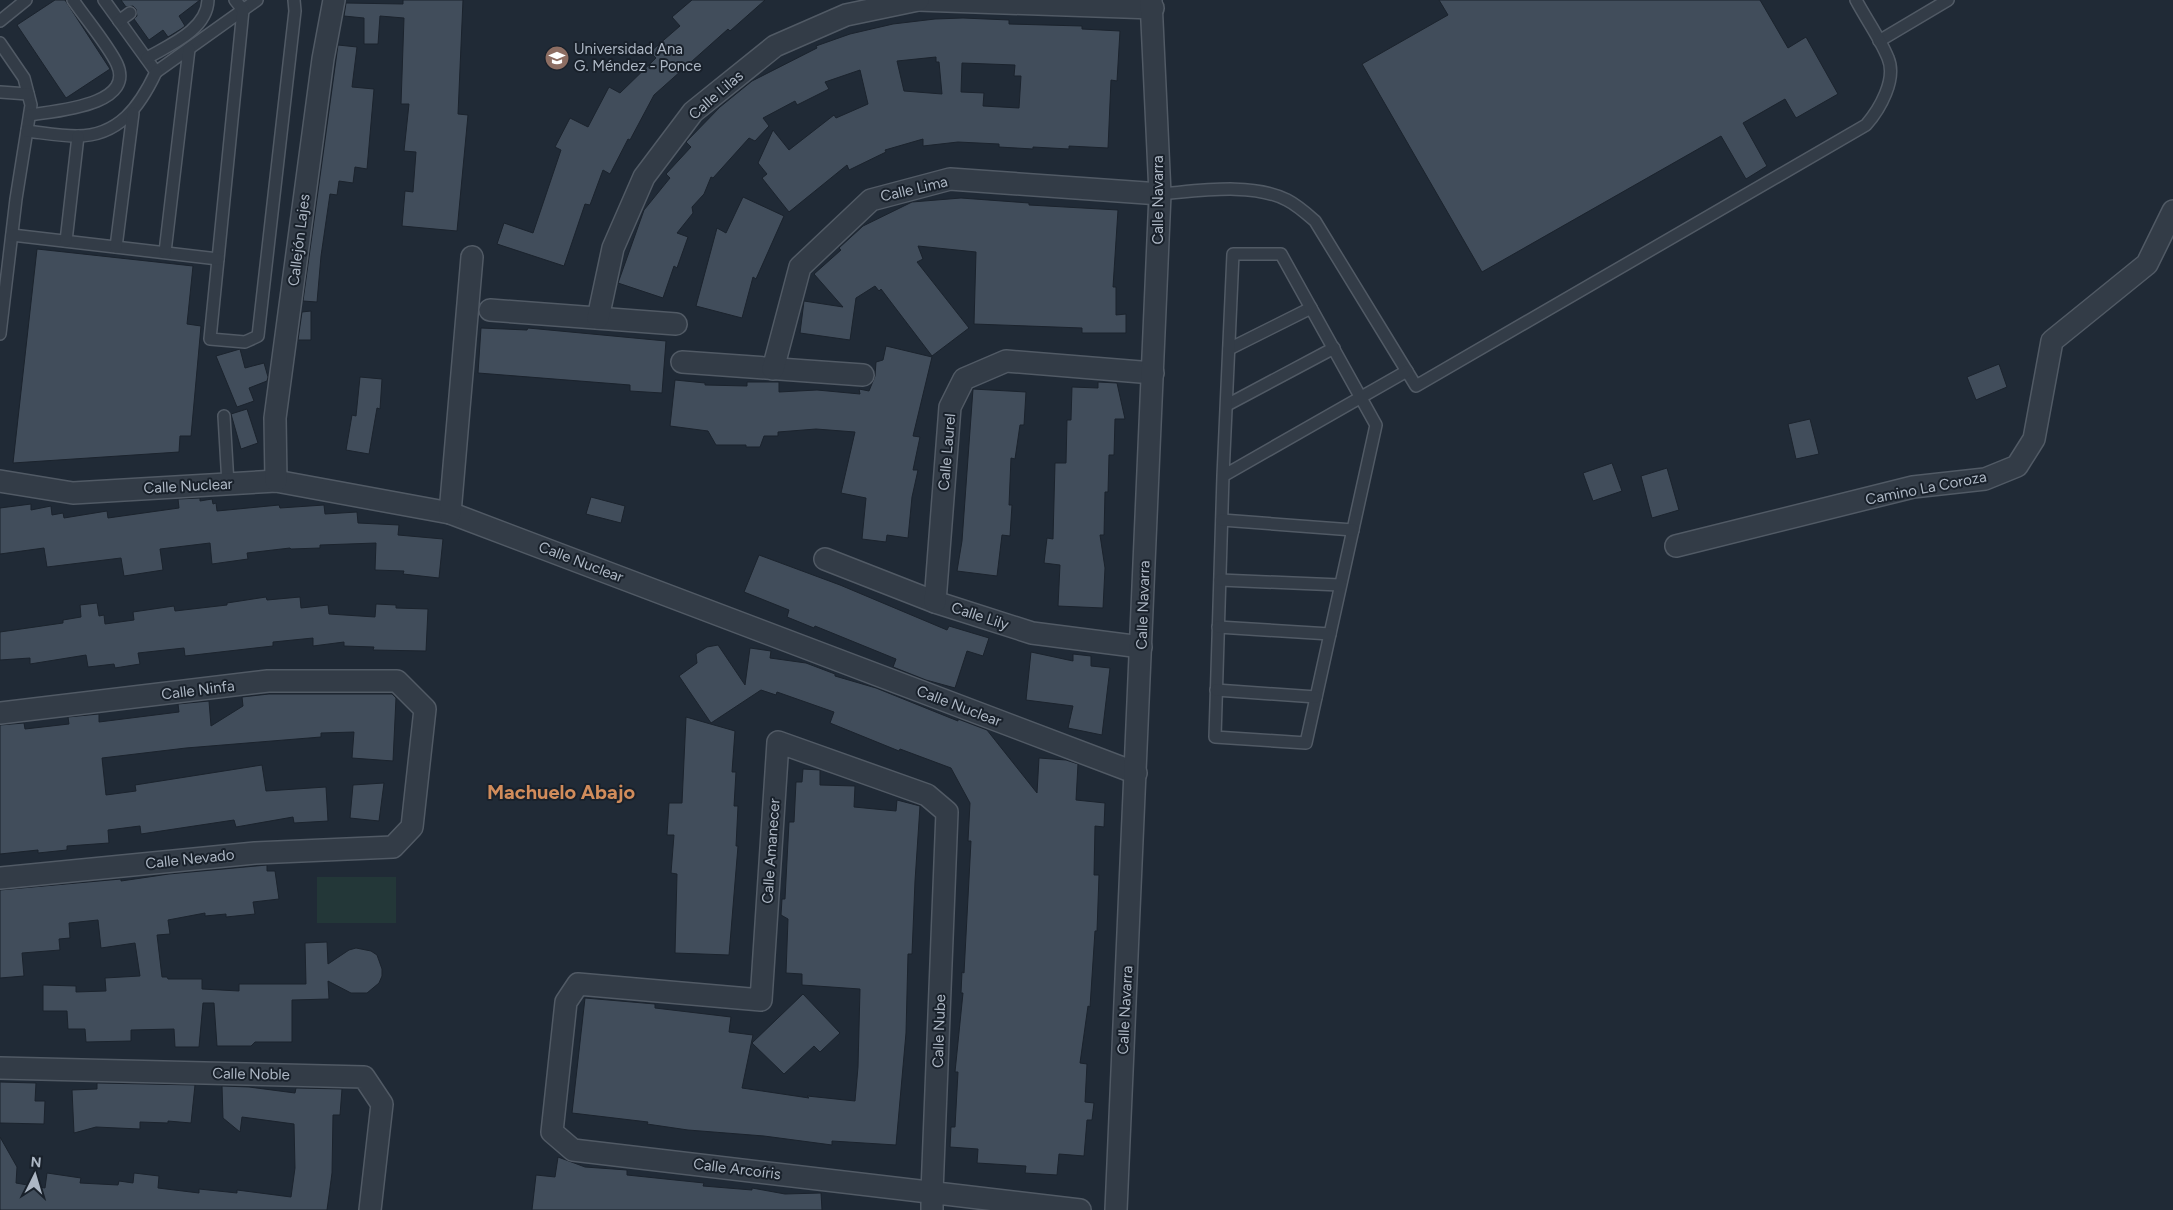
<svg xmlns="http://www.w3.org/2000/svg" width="2173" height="1210" font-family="Figtree,sans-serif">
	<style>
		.green { fill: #233738 }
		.building { fill: #414d5b; stroke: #1b232d; fill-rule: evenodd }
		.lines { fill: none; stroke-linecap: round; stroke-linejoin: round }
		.lane-casing { stroke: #515a65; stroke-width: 14 }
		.street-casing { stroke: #515a65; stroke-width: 24 }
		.lane { stroke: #333c47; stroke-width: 11 }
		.street { stroke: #333c47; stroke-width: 21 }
		.labels { text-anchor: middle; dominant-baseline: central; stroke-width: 4; stroke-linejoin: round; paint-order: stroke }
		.poi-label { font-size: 15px; fill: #adb7c4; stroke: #19212b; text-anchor: start }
		.street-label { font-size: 15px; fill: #adb7c4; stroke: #19212b }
		.district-label { font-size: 20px; font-weight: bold; fill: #d18c5b; stroke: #19212b }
	</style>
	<rect width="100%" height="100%" fill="#202a36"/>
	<rect class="green" x="317" y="877" width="79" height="46"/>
	<g class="building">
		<polygon points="55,0 65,0 110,69 66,98 17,25"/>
		<polygon points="121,0 200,0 179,16 185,26 181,29 168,37 163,30 149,40 134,19 137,16 136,9 133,6 126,7"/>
		<polygon points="403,0 463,0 458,114 468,115 457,231 402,226 405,191 413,192 416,152 404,151 409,104 401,104 404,18 380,16 378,44 364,44 364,18 344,16 346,3 403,4"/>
		<polygon points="692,0 765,0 730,31 728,29 654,95 630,140 628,139 610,174 603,170 590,205 585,204 564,266 497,244 504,223 533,233 561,150 555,147 570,118 588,127 609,87 620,93 656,58 650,52 680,26 672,17"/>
		<polygon points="1439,0 1760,0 1788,48 1806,37 1838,94 1796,118 1785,99 1743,123 1767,166 1746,179 1721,136 1482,272 1362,64 1448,15"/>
		<path d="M963,18L1009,20V24L1082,26V29L1120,31L1117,81L1111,80L1108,148L1069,146V149L1033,147V149L999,147V144L958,142L923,146V139L885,150L886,152L849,170L847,165L789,212L762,178L767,174L758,163L773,130L789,150L834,115L836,118L868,104L860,70L825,82L829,89L797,105L795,101L763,118L769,126L755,141L749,138L713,178L711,177L704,194L692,207L693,213L677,233L688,237L677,268L674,266L663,298L618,283L644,210L670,178L666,174L691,147L686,142L720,107L752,81L817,48L816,46L850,34L893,24L935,19ZM936,57V62H939L942,94L904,91L897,61ZM962,63L1015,65L1014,76H1021L1019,108L983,106L984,93L961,92Z"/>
		<polygon points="338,45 357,47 352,87 374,89 367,169 355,167 353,183 339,181 337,195 330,194 321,256 317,302 303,301"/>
		<polygon points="743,197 784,216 756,279 753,277 742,318 696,306 717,228 726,233"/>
		<polygon points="961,198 1029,203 1029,205 1118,210 1113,287 1116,287 1116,315 1126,314 1126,333 1082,333 1082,328 974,324 976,252 918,246 923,259 917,262 969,328 932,356 881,289 879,291 875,286 856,298 850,340 800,333 804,301 843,307 814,274 841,250 839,248 863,226 912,202"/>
		<polygon points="37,249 193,266 187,324 201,326 191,436 180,436 179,452 13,463"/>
		<polygon points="311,311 311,340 298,340 302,312"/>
		<polygon points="481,328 527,330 528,328 666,341 662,393 630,391 630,385 478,373"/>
		<polygon points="886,346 932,357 913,436 920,437 913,470 918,470 912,497 908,538 887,535 886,542 862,539 866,498 841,493 855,432 816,429 778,432 778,436 764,436 760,447 746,447 746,445 716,445 708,431 670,426 675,380 705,383 705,385 747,386 747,382 779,382 779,392 817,390 860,394 859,389 869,391 875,376 876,362 883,360"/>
		<polygon points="240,349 245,368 264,363 268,377 267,381 249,388 254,401 237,407 216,356"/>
		<polygon points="1999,364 2007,387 1976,400 1967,377"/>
		<polygon points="360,377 382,379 380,409 377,408 369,454 346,450 352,415 356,416"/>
		<polygon points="1098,382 1117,383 1125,419 1115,419 1114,455 1109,455 1108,492 1105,492 1104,535 1100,535 1105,568 1103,608 1058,606 1060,565 1044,563 1047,538 1053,539 1055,463 1066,463 1067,420 1071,420 1072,387 1098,388"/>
		<polygon points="973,389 1026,392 1024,425 1020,425 1015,459 1011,458 1009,505 1012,505 1010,536 1002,535 997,576 957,571 962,541"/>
		<polygon points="247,409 258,443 241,449 231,414"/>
		<polygon points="1810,419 1819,454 1796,459 1788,424"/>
		<polygon points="1612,463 1622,491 1593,501 1583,473"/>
		<polygon points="1667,468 1679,510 1652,518 1641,476"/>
		<polygon points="591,497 625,506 621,523 586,514"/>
		<polygon points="200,498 200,501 212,499 213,504 216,503 217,511 279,505 280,508 324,505 325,514 357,512 358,523 399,525 398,535 443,539 439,578 403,574 404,571 375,570 376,543 320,545 320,548 291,549 290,548 247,553 248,559 212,564 210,543 160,549 163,570 124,576 121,558 47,567 44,548 0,554 0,508 31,504 31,510 51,506 52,515 63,513 64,518 107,511 108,518 179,508 178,499"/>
		<polygon points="759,555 840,585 947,630 949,626 989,638 983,656 967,651 955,688 926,680 893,667 896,659 815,626 814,628 787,617 789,610 744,592"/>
		<polygon points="266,597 267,600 300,597 301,608 328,605 329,614 375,617 376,604 396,605 396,608 428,609 426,651 373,650 374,647 344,646 344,642 313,646 313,638 273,642 273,646 255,648 185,656 184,648 138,653 140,664 115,668 114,664 88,667 86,655 30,664 30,658 0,660 0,632 63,623 63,620 81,617 80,605 97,603 99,616 104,615 105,624 134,620 133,612 174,606 175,611 227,605 227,603"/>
		<polygon points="718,645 745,685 750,648 771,651 770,658 806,663 835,674 835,676 876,688 958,721 958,719 987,730 1037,793 1039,758 1066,760 1078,764 1076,800 1105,803 1104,827 1095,826 1094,875 1099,875 1097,931 1095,931 1090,1007 1088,1006 1080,1063 1087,1064 1085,1102 1094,1103 1092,1120 1087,1120 1084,1156 1059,1154 1057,1175 1025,1173 1026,1166 977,1163 978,1149 950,1147 951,1127 955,1127 958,1072 955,1072 963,993 961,993 962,972 964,973 971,841 968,841 970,803 951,768 900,749 899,751 830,723 834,712 777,692 776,695 761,690 711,723 679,676 697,663 696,654 707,647"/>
		<polygon points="1031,652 1073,661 1073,654 1091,656 1091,666 1110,668 1102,735 1068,728 1073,706 1026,700"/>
		<polygon points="269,694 392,694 396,698 393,761 352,758 354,732 321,733 321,737 186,748 102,758 106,795 136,791 135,785 262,765 266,791 326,787 328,821 294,823 293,817 236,827 234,820 141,834 140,826 108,830 109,843 67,846 67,850 38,853 38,850 0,854 0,725 24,723 25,729 69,724 68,717 99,714 99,722 179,712 178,704 209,701 211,726 243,706 242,697"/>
		<polygon points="686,717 735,731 732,772 736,772 734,806 738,806 736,846 738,846 729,955 675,953 677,874 671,873 674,835 667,835 669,803 682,803"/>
		<polygon points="803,769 820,770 820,785 855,786 854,807 896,811 897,800 920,806 915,881 912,954 908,954 906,1033 896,1145 832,1141 832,1145 764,1136 688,1130 647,1124 648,1122 572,1113 585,998 655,1004 655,1008 731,1017 729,1032 753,1035 742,1088 809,1098 807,1096 855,1101 858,1067 860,989 802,985 802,974 786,973 788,919 781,915 782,899 785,899 789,822 794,822 796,782 802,782"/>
		<polygon points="384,783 379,821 350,818 353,785"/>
		<polygon points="267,865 267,871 275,871 279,899 253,902 255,914 226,917 226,914 205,916 205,913 168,920 170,934 157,935 162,977 167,977 168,979 202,979 202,989 239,991 239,984 306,984 305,943 327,942 328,964 349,950 356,948 371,951 377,955 382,969 382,976 379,983 367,993 351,993 328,981 329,999 292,1000 292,1042 255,1042 251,1046 217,1046 214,1003 203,1003 199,1047 175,1047 174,1029 131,1030 131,1041 86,1042 85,1029 68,1029 67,1011 43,1011 43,985 76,986 76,992 106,991 105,978 140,976 135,943 101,948 98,920 69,923 70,938 59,939 60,950 22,953 24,976 0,978 0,890 121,879 121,881 169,874"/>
		<polygon points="803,994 840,1033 820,1052 814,1046 784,1074 752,1043"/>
		<polygon points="0,1082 36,1083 35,1101 45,1101 44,1124 0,1123"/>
		<polygon points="97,1083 195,1085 191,1123 168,1121 168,1123 140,1122 140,1129 96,1127 74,1133 72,1090 97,1089"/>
		<polygon points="222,1086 249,1087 295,1093 296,1088 342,1089 340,1115 333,1115 332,1173 327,1210 0,1210 0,1137 17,1167 16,1183 45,1188 47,1173 81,1178 80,1183 118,1185 119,1181 133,1183 134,1173 159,1176 158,1188 199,1193 199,1189 237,1193 237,1190 291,1197 295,1168 294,1124 242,1117 240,1132 223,1118"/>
		<polygon points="558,1157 585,1167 627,1170 627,1175 704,1183 703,1186 752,1190 752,1188 785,1194 821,1193 822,1210 532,1210 536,1175 555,1177"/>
	</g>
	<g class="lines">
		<defs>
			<g id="lane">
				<polyline points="104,0 156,72 257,0"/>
				<polyline points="235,0 243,10 210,339 245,342 258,336 295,11 294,0"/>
				<polyline points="0,21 26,0"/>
				<polyline points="119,21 130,13"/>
				<polyline points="1879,41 1948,0"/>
				<polyline points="0,43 24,78 31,105 16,199 0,334"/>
				<path d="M147,58C169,45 207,30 208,0"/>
				<polyline points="0,92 28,94"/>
				<path d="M30,115C53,111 136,106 117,64C108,45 85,18 73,0"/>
				<path d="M27,131C44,133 61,136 77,136C119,136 140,106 156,72"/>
				<path d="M1160,194C1198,191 1252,182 1287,200C1297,205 1306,213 1315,221L1416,386L1866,125C1880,109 1897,79 1888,58C1880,38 1866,19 1856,0"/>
				<polyline points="12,235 218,259"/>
				<polyline points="66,241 78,136"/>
				<polyline points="116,247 133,113"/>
				<polyline points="165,252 189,49"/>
				<polyline points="1229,349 1311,308"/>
				<polyline points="1227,405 1334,348"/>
				<polyline points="224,416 228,484"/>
				<polyline points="1223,476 1233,254 1281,254 1376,425 1306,743 1215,737 1223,476 1407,371"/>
				<polyline points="1222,520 1353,530"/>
				<polyline points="1220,580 1340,585"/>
				<polyline points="1218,627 1330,634"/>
				<polyline points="1216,690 1316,697"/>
			</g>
			<g id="street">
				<polyline points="918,0 1153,8"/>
				<polyline points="490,310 676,324"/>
				<polyline points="598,318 613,248 644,177 693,112 775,46 846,15 918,0"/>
				<polyline points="682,362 863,375"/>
				<polyline points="773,369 800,267 871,200 950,179 1160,194"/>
				<polyline points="0,481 73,493 276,481 450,513 1136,773"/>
				<polyline points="276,481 275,418 323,59 334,0"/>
				<polyline points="450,513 472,257"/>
				<polyline points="1676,546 1913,487 1985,479 2017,466 2034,439 2052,341 2147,264 2173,211"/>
				<polyline points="825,559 935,602 1032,633 1141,647"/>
				<polyline points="935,602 950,407 964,379 1006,361 1153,373"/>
				<polyline points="0,713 268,681 397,681 425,709 412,827 393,847 255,853 0,878"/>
				<polyline points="0,1068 364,1077 382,1104 370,1210"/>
				<polyline points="932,1210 932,1192 947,812 927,795 778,742 761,1000 578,984 566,1002 552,1132 573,1150 1080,1210"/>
				<polyline points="1116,1210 1160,194 1151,0"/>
			</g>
		</defs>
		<use href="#lane" class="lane-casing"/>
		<use href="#street" class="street-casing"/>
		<use href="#lane" class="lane"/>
		<use href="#street" class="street"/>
	</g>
	<defs>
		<symbol id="university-disc" viewBox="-11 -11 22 22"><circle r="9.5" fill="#8d6e63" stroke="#19212b"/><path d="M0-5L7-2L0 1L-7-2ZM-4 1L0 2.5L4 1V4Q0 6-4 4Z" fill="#fff"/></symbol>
	</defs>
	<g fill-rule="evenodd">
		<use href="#university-disc" x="543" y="44" width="28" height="28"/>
	</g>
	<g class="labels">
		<g class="poi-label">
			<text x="574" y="49">Universidad Ana<tspan x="574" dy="17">G. Méndez - Ponce</tspan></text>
		</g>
		<g class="street-label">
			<text transform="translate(716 95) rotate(-41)">Calle Lilas</text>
			<text transform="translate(914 189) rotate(-13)">Calle Lima</text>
			<text transform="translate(1158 200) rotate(-90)">Calle Navarra</text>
			<text transform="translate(299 240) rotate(-83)">Callejón Lajes</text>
			<text transform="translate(947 452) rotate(-85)">Calle Laurel</text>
			<text transform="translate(188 486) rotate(-3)">Calle Nuclear</text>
			<text transform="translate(1926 488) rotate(-11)">Camino La Coroza</text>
			<text transform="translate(581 562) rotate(21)">Calle Nuclear</text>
			<text transform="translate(1143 605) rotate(-88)">Calle Navarra</text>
			<text transform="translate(980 616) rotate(18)">Calle Lily</text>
			<text transform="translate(198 690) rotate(-7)">Calle Ninfa</text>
			<text transform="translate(959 706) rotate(21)">Calle Nuclear</text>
			<text transform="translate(771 851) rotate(-86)">Calle Amanecer</text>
			<text transform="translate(190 859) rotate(-6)">Calle Nevado</text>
			<text transform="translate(1125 1010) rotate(-87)">Calle Navarra</text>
			<text transform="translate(939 1031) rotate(-88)">Calle Nube</text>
			<text transform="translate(251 1074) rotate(1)">Calle Noble</text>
			<text transform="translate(737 1169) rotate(7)">Calle Arcoíris</text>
		</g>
		<g class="district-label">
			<text x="561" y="792">Machuelo Abajo</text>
		</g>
	</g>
	<g transform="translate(35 1175) rotate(5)" stroke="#19212b" stroke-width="4" paint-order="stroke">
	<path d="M0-4L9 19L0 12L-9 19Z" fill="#adb7c4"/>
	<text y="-8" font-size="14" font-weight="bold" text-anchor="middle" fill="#adb7c4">N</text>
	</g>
</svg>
